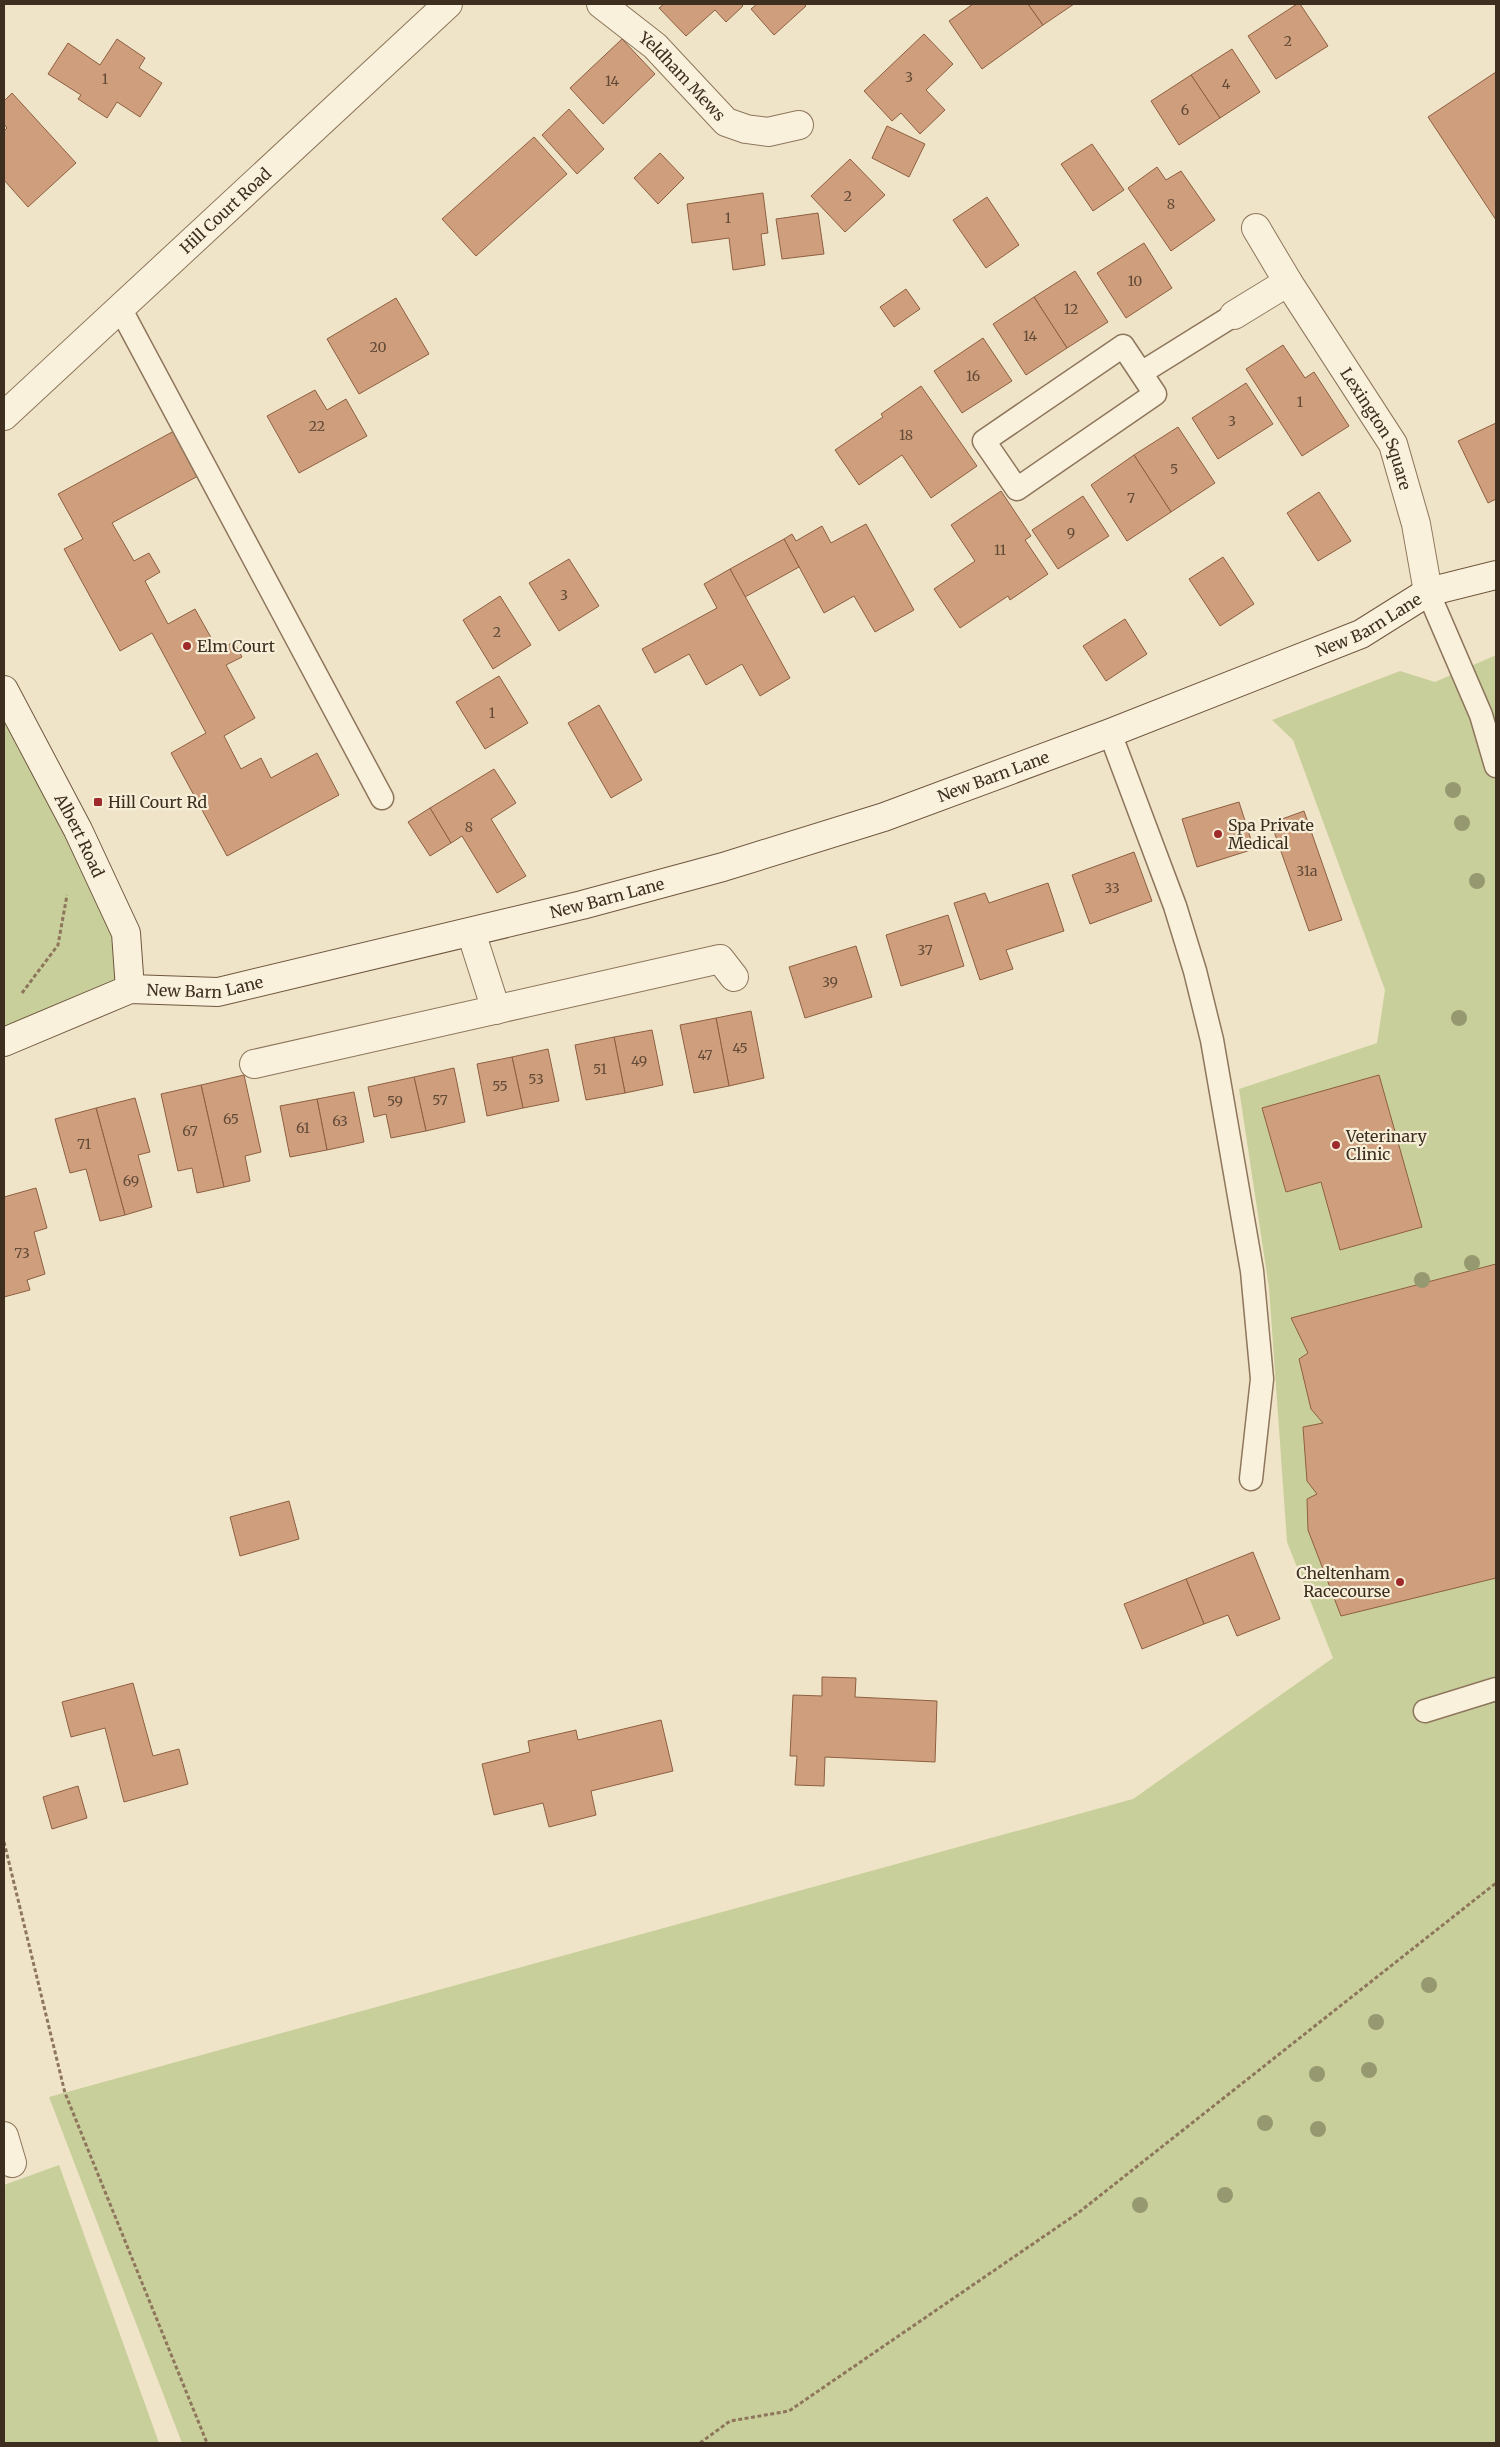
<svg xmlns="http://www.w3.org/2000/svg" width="1500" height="2447" font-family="Merriweather,serif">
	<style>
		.green { fill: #c9cf9b }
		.building { fill: #cf9f7d; stroke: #8d5f41 }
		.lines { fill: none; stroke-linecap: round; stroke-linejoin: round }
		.lane-casing { stroke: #8d765c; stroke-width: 25 }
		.street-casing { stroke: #8d765c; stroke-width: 30 }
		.secondary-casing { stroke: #6f573f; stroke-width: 30 }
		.path { stroke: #8d765c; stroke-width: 3; stroke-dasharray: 4 2.5; stroke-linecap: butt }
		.lane { stroke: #faf1dc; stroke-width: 22 }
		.street { stroke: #faf1dc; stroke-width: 28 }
		.secondary { stroke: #faf1dc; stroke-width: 28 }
		.tree { fill: #96986f }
		.poi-dot { fill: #9e2a2b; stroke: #f7eed8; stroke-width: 2 }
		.labels { text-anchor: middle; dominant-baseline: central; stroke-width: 4.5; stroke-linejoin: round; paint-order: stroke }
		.number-label { font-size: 14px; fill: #624a37 }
		.street-label { font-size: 16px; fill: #3d2e20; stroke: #f7eed8 }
		.poi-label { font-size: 16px; fill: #3d2e20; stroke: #f7eed8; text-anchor: start }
	</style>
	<rect width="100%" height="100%" fill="#f0e4c8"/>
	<g class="green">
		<polygon points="1496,655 1496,2443 182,2443 49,2097 1133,1799 1333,1658 1287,1542 1269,1288 1239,1089 1377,1043 1385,990 1293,740 1272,720 1400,671 1435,682"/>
		<polygon points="4,690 78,830 130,989 4,1042"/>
		<polygon points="59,2165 159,2443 4,2443 4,2185"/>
	</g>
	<g class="building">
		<polygon points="664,4 741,4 743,6 726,22 715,10 686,36 659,8"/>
		<polygon points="757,4 804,4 806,6 774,35 751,9"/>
		<polygon points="973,4 1028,4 1043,25 982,69 949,21"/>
		<polygon points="1028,4 1074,4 1043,25"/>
		<polygon points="1297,4 1300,4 1328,46 1276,79 1248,36"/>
		<polygon points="924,34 953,64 926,90 945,110 920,134 901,113 892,121 864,91"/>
		<polygon points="117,39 145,58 139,68 162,83 140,117 117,102 107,118 78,99 81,95 48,74 68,43 100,65"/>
		<polygon points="622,39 655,74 603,124 570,88"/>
		<polygon points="1232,49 1260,92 1220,118 1191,75"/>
		<polygon points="1496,72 1496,220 1428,117"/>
		<polygon points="1191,75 1220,118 1179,145 1151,101"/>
		<polygon points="12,93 76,163 28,207 4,180 4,131 7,128 4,124 4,101"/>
		<polygon points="569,109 604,149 577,174 542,135"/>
		<polygon points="887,126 925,144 909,177 872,158"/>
		<polygon points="534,137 567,174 476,256 442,219"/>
		<polygon points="1092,144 1124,190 1093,211 1061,164"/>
		<polygon points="660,153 684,178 658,204 634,178"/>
		<polygon points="850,159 885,195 845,232 811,196"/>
		<polygon points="1157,167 1166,180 1181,171 1215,220 1171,251 1128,188"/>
		<polygon points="763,193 768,233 761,234 765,265 733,270 729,238 692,243 687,204"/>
		<polygon points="987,197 1019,245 986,268 953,220"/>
		<polygon points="818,213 824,254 782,259 776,219"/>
		<polygon points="1144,243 1172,288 1126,318 1097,273"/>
		<polygon points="1075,271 1108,322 1067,348 1034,297"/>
		<polygon points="906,289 920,309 894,327 880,307"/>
		<polygon points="1034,297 1067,348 1026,375 993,324"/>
		<polygon points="396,298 429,354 359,394 327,339"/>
		<polygon points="983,338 1012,381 962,413 934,371"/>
		<polygon points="1283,345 1305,378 1314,372 1349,426 1302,456 1246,369"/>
		<polygon points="1246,383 1273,424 1218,459 1192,418"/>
		<polygon points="921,386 977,466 931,498 902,455 859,485 835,450 883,417 881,414"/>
		<polygon points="315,390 327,410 346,399 367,436 299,473 267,416"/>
		<polygon points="1496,423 1496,499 1488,503 1458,441"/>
		<polygon points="1178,427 1215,483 1171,512 1134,455"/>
		<polygon points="174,431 198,476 112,523 134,561 149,553 160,572 145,581 168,624 195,609 218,650 234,642 242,657 226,665 255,718 224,736 241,769 261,758 271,778 317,753 339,795 227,856 171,753 206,733 152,633 120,651 64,549 83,539 58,494"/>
		<polygon points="1134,455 1171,512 1127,541 1091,485"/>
		<polygon points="1001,491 1031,536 1025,540 1048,574 1010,600 1008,596 960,628 934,589 975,561 951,525"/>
		<polygon points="1319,492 1351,541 1318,561 1287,513"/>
		<polygon points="1083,496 1109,536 1058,569 1032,530"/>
		<polygon points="866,524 914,610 875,632 854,596 824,613 784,539 792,534 796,541 822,526 831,543"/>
		<polygon points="784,539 799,567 745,597 730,569"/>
		<polygon points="1223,557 1254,604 1220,626 1189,579"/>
		<polygon points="569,559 599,606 559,631 529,583"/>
		<polygon points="730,569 790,678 760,696 742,664 706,685 689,654 655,673 642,649 717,608 704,584"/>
		<polygon points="500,596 531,645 493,669 463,620"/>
		<polygon points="1125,619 1147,654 1106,681 1083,646"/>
		<polygon points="499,676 528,723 485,749 456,702"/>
		<polygon points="599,705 642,780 611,798 568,723"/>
		<polygon points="494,769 516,803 491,819 526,876 497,893 462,836 451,843 430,808"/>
		<polygon points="1239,802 1254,849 1197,867 1182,819"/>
		<polygon points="430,808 451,843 430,856 408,822"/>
		<polygon points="1304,811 1342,920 1309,931 1271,823"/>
		<polygon points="1134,852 1152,901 1090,924 1072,875"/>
		<polygon points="1048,883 1064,931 1006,950 1013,969 980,980 954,903 985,893 989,903"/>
		<polygon points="948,915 964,966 901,986 886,935"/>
		<polygon points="856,946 872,997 805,1018 789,967"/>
		<polygon points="751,1011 764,1078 729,1086 716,1018"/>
		<polygon points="716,1018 729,1086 694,1093 680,1025"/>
		<polygon points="652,1030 663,1085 625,1093 614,1037"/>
		<polygon points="614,1037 625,1093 586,1100 575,1045"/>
		<polygon points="548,1049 559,1101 523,1108 512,1057"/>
		<polygon points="512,1057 523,1108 487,1116 477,1064"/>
		<polygon points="454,1068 465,1122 426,1131 414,1077"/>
		<polygon points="244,1075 261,1152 245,1156 250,1181 224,1187 201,1085"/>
		<polygon points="1379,1075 1422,1227 1340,1250 1321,1182 1286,1192 1262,1108"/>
		<polygon points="414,1077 426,1131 391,1138 386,1114 374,1117 368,1087"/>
		<polygon points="201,1085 224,1187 197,1193 192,1168 178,1171 161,1094"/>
		<polygon points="354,1092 364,1142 327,1150 317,1099"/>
		<polygon points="135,1098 150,1152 138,1155 152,1207 125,1215 96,1108"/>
		<polygon points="317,1099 327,1150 290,1157 280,1106"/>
		<polygon points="96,1108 125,1215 100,1221 86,1169 70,1173 55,1119"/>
		<polygon points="36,1188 47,1228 34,1232 45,1274 27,1280 30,1290 4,1297 4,1197"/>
		<polygon points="1496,1264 1496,1578 1341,1616 1308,1530 1307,1499 1317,1494 1307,1481 1303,1427 1323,1423 1311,1409 1299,1359 1308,1353 1291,1318"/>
		<polygon points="289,1501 299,1539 240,1556 230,1517"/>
		<polygon points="1253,1552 1280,1619 1237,1636 1228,1615 1204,1624 1186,1579"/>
		<polygon points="1186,1579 1204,1624 1142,1649 1124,1604"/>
		<polygon points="822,1677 856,1678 855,1697 937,1701 935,1762 825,1757 824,1786 795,1785 797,1756 790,1756 793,1695 822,1696"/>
		<polygon points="133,1683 153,1756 179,1749 188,1784 124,1802 105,1728 71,1737 62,1702"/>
		<polygon points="661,1720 673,1771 591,1791 596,1815 549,1827 543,1803 494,1815 482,1764 530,1752 528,1741 576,1730 578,1740"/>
		<polygon points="78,1786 87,1818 52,1829 43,1797"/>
	</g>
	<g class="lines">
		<defs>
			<g id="lane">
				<polyline points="120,308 382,798"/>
				<polyline points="1141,373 1123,346 984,441 1017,489 1155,394 1141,373 1234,315"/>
				<polyline points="1428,592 1481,715 1496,766"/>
				<polyline points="1110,733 1175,906 1195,971 1212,1040 1252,1271 1262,1379 1251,1479"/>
				<polyline points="1425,1711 1496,1689"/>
			</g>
			<g id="street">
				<path id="s1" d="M601,4L655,46L726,122L746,129L768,132L799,125"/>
				<path id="s2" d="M1256,228L1288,282L1393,444L1416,524L1428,592"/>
				<polyline points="1234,315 1288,282"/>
				<path id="s3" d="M4,416L448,4"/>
				<polyline points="471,932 496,1010"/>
				<polyline points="254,1064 720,959 734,977"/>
				<polyline points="4,2136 12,2163"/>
			</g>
			<g id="secondary">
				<path id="s4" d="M4,690L78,830L126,933L130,989"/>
				<path id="s5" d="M4,1042L130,989L218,992L582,905L723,867L884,817L1110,733L1361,634L1428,592L1496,575"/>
			</g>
		</defs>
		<use href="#lane" class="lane-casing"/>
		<use href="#street" class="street-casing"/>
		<use href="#secondary" class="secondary-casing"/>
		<g class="path">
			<polyline points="22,993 58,945 67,895"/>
			<polyline points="4,1842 65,2093 207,2443"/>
			<polyline points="700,2443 730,2421 789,2411 1078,2213 1496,1883"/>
		</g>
		<use href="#lane" class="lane"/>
		<use href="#street" class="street"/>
		<use href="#secondary" class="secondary"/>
	</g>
	<g class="tree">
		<circle cx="1453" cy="790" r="8"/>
		<circle cx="1462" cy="823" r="8"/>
		<circle cx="1477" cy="881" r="8"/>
		<circle cx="1459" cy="1018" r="8"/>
		<circle cx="1472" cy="1263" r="8"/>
		<circle cx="1422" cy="1280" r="8"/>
		<circle cx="1429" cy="1985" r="8"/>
		<circle cx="1376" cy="2022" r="8"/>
		<circle cx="1369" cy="2070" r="8"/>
		<circle cx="1317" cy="2074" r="8"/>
		<circle cx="1265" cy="2123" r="8"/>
		<circle cx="1318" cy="2129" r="8"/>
		<circle cx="1225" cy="2195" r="8"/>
		<circle cx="1140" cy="2205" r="8"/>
	</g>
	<g class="poi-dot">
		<circle cx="187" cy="646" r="5"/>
		<rect x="93" y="797" width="10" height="10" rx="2.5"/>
		<circle cx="1218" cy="834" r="5"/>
		<circle cx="1336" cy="1145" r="5"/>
		<circle cx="1400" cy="1582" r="5"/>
	</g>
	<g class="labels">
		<g class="number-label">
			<text x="1288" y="41">2</text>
			<text x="909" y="77">3</text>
			<text x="105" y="79">1</text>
			<text x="612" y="81">14</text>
			<text x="1226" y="84">4</text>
			<text x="1185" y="110">6</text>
			<text x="848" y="196">2</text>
			<text x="1171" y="204">8</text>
			<text x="728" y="218">1</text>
			<text x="1135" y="281">10</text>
			<text x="1071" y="309">12</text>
			<text x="1030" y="336">14</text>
			<text x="378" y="347">20</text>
			<text x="973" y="376">16</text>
			<text x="1300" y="402">1</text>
			<text x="1232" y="421">3</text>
			<text x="317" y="426">22</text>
			<text x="906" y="435">18</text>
			<text x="1174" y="469">5</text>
			<text x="1131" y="498">7</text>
			<text x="1071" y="533">9</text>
			<text x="1000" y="550">11</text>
			<text x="564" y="595">3</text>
			<text x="497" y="632">2</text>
			<text x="492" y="713">1</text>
			<text x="469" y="827">8</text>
			<text x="1307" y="871">31a</text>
			<text x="1112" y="888">33</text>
			<text x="925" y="950">37</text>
			<text x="830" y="982">39</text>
			<text x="740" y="1048">45</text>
			<text x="705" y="1055">47</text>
			<text x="639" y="1061">49</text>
			<text x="600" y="1069">51</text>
			<text x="536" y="1079">53</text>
			<text x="500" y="1086">55</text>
			<text x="440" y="1100">57</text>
			<text x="395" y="1101">59</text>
			<text x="231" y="1119">65</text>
			<text x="340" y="1121">63</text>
			<text x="303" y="1128">61</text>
			<text x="190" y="1131">67</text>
			<text x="84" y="1144">71</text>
			<text x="131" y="1181">69</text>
			<text x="22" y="1253">73</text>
		</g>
		<g class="street-label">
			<text stroke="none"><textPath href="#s1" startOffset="109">Yeldham Mews</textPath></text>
			<text stroke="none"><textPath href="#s3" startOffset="302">Hill Court Road</textPath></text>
			<text stroke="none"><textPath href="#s2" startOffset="235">Lexington Square</textPath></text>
			<text stroke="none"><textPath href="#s5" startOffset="1435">New Barn Lane</textPath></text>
			<text stroke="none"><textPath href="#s5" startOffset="1030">New Barn Lane</textPath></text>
			<text stroke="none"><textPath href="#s4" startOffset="164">Albert Road</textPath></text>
			<text stroke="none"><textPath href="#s5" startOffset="625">New Barn Lane</textPath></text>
			<text stroke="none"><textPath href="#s5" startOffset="212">New Barn Lane</textPath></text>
		</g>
		<g class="poi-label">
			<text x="197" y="646">Elm Court</text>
			<text x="108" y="802">Hill Court Rd</text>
			<text x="1228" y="825">Spa Private<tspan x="1228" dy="18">Medical</tspan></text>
			<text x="1346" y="1136">Veterinary<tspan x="1346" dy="18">Clinic</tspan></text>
			<text x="1390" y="1573" text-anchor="end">Cheltenham<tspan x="1390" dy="18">Racecourse</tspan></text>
		</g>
	</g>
	<rect width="1500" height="2447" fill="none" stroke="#3d2e20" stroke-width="10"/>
</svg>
